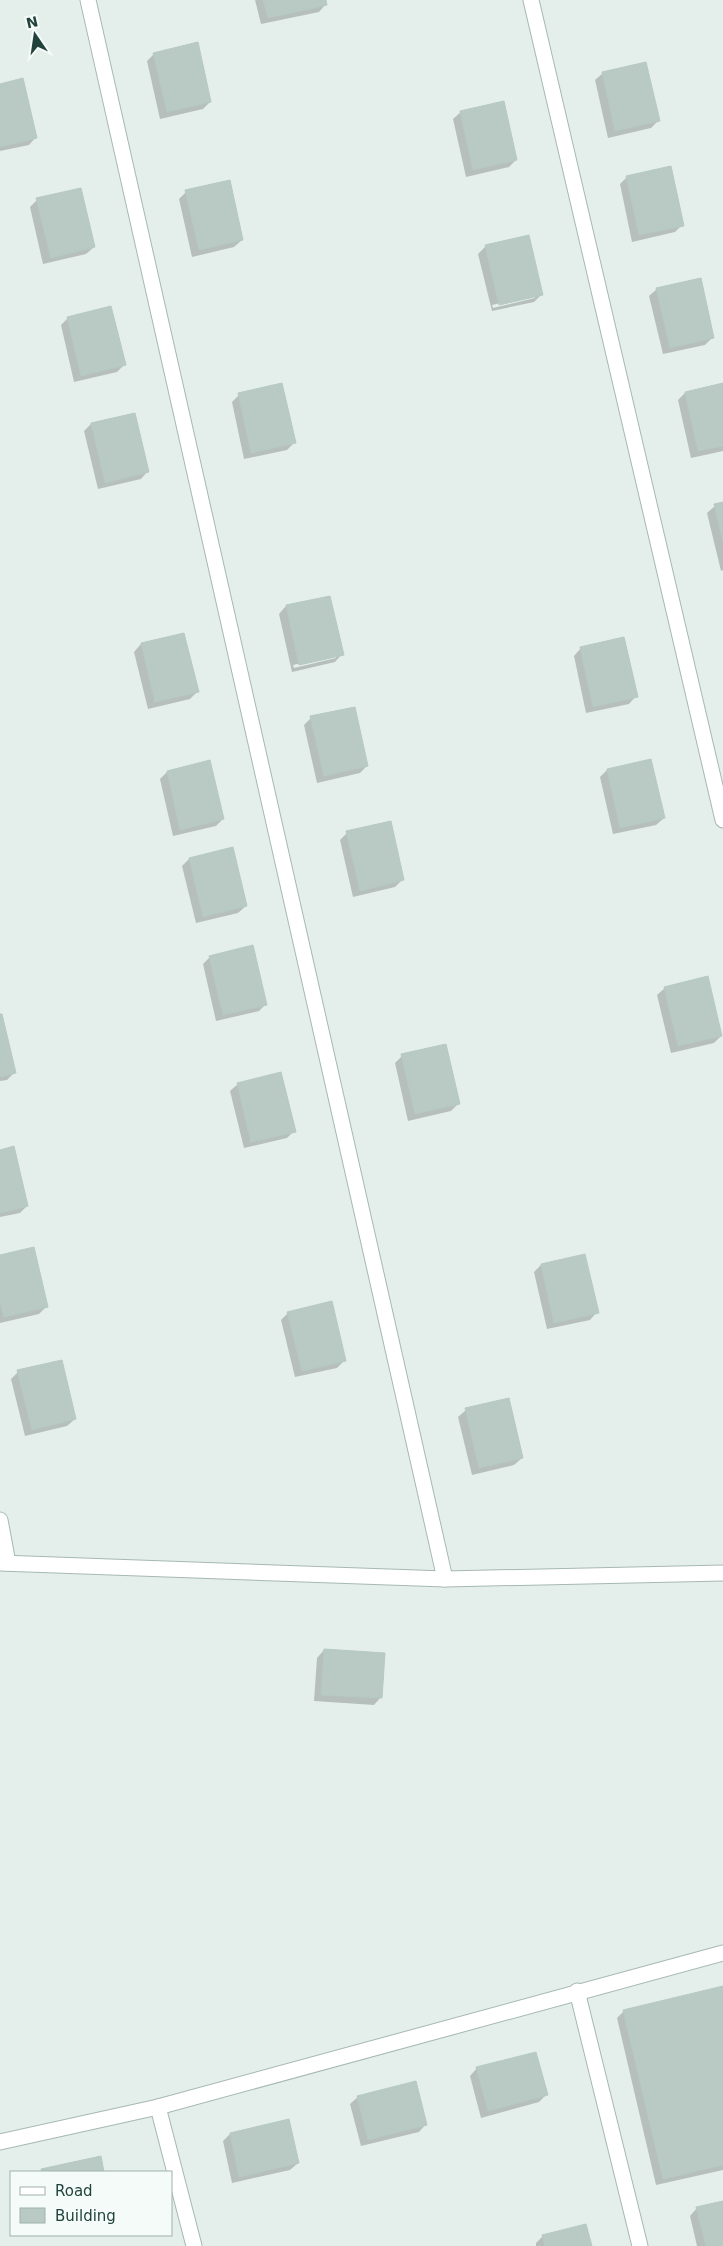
<svg xmlns="http://www.w3.org/2000/svg" width="723" height="2246" font-family="'DejaVu Sans',sans-serif">
	<style>
		.shadow { fill: #0003; fill-rule: evenodd }
		.building { fill: #b9cac4; stroke: #b6c9c3 }
		.lines { fill: none; stroke-linecap: round; stroke-linejoin: round }
		.street-casing { stroke: #a6b8b3; stroke-width: 17 }
		.street { stroke: #fff; stroke-width: 15 }
	</style>
	<rect width="100%" height="100%" fill="#e4efeb"/>
	<g class="shadow">
		<polygon points="255,0 325,0 326,4 319,12 261,24"/>
		<polygon points="154,54 210,102 203,109 160,119 147,61"/>
		<polygon points="603,73 658,121 651,128 608,138 595,80"/>
		<polygon points="0,85 36,137 29,145 0,151"/>
		<polygon points="461,112 516,160 509,167 466,177 453,119"/>
		<polygon points="627,177 682,225 675,232 632,242 620,184"/>
		<polygon points="186,192 242,240 234,247 192,257 179,199"/>
		<polygon points="37,200 94,247 86,254 43,264 30,207"/>
		<path d="M486,246L542,294L534,302L492,311L478,254ZM535,295V298L493,308L492,305Z"/>
		<polygon points="657,289 712,338 705,345 663,354 649,296"/>
		<polygon points="68,318 124,365 117,372 74,382 61,325"/>
		<polygon points="723,384 723,451 691,458 678,400 685,393"/>
		<polygon points="239,395 294,443 287,450 244,459 232,402"/>
		<polygon points="91,424 148,471 141,479 98,489 84,431"/>
		<polygon points="723,504 723,570 721,571 707,513 715,506"/>
		<path d="M329,597L342,654L335,662L292,672L279,614L286,606ZM336,655V658L294,668L293,665Z"/>
		<polygon points="183,634 197,692 190,699 148,709 134,652 141,644"/>
		<polygon points="581,648 636,696 629,704 586,713 574,656"/>
		<polygon points="311,718 367,766 360,773 317,783 304,725"/>
		<polygon points="209,762 223,819 216,826 173,836 160,779 167,772"/>
		<polygon points="607,770 664,818 656,825 613,834 600,777"/>
		<polygon points="347,833 402,880 395,887 353,897 340,840"/>
		<polygon points="189,859 246,906 238,913 196,923 182,866"/>
		<polygon points="210,957 266,1004 259,1011 216,1021 203,964"/>
		<polygon points="665,988 721,1036 714,1043 671,1053 657,995"/>
		<polygon points="0,1015 15,1072 7,1080 0,1081"/>
		<polygon points="402,1056 458,1104 451,1111 408,1121 395,1063"/>
		<polygon points="238,1084 294,1131 287,1138 244,1148 230,1091"/>
		<polygon points="0,1151 27,1206 20,1213 0,1217"/>
		<polygon points="0,1257 47,1306 39,1314 0,1323"/>
		<polygon points="541,1265 597,1312 590,1320 547,1329 534,1272"/>
		<polygon points="288,1313 345,1360 337,1368 295,1377 281,1320"/>
		<polygon points="18,1372 75,1419 67,1426 25,1436 11,1379"/>
		<polygon points="466,1410 522,1458 514,1465 472,1475 458,1417"/>
		<polygon points="324,1650 381,1697 374,1705 314,1701 317,1658"/>
		<polygon points="723,1987 723,2170 656,2185 617,2018 624,2011"/>
		<polygon points="477,2068 546,2095 539,2102 481,2118 470,2076"/>
		<polygon points="358,2097 426,2124 419,2132 361,2146 350,2104"/>
		<polygon points="230,2134 298,2163 290,2170 232,2183 223,2141"/>
		<polygon points="100,2157 103,2172 40,2172 42,2170"/>
		<polygon points="723,2202 723,2246 697,2246 690,2216 697,2208"/>
		<polygon points="543,2236 591,2246 536,2246 536,2243"/>
	</g>
	<g class="building">
		<polygon points="263,0 326,0 327,5 268,18"/>
		<polygon points="198,42 211,102 167,112 153,53"/>
		<polygon points="646,62 660,121 615,131 602,72"/>
		<polygon points="23,78 37,138 0,147 0,84"/>
		<polygon points="504,101 517,160 473,170 460,111"/>
		<polygon points="671,166 684,226 639,235 626,176"/>
		<polygon points="230,180 243,240 199,250 185,190"/>
		<polygon points="81,188 95,247 51,258 36,198"/>
		<polygon points="529,235 543,295 499,305 485,245"/>
		<polygon points="701,278 714,338 670,348 656,288"/>
		<polygon points="111,306 126,365 81,376 67,317"/>
		<polygon points="282,383 296,443 251,453 238,393"/>
		<polygon points="723,383 723,446 698,451 685,392"/>
		<polygon points="135,413 149,472 105,483 91,423"/>
		<polygon points="723,502 723,542 714,504"/>
		<polygon points="330,596 344,655 299,665 286,605"/>
		<polygon points="184,633 199,692 155,702 141,643"/>
		<polygon points="624,637 638,697 593,707 580,647"/>
		<polygon points="355,707 368,766 324,776 310,716"/>
		<polygon points="651,759 665,818 620,828 607,769"/>
		<polygon points="210,760 224,819 180,830 167,771"/>
		<polygon points="391,821 404,880 360,891 346,831"/>
		<polygon points="233,847 247,906 203,917 189,858"/>
		<polygon points="253,945 267,1005 223,1015 209,956"/>
		<polygon points="708,976 722,1036 678,1046 664,987"/>
		<polygon points="0,1014 2,1014 16,1073 0,1077"/>
		<polygon points="446,1044 460,1104 415,1114 401,1054"/>
		<polygon points="281,1072 296,1132 251,1142 237,1083"/>
		<polygon points="14,1146 28,1206 0,1213 0,1150"/>
		<polygon points="34,1247 48,1307 4,1317 0,1302 0,1255"/>
		<polygon points="585,1254 599,1313 554,1323 541,1264"/>
		<polygon points="332,1301 346,1361 302,1371 287,1312"/>
		<polygon points="62,1360 76,1419 32,1430 17,1370"/>
		<polygon points="509,1398 523,1458 479,1468 465,1408"/>
		<polygon points="324,1649 385,1653 382,1698 321,1695"/>
		<polygon points="723,1986 723,2165 663,2179 623,2010"/>
		<polygon points="536,2052 548,2095 488,2111 476,2067"/>
		<polygon points="416,2081 427,2125 368,2140 357,2096"/>
		<polygon points="289,2119 299,2163 239,2177 230,2133"/>
		<polygon points="101,2156 104,2172 42,2172 41,2169"/>
		<polygon points="723,2201 723,2246 706,2246 696,2207"/>
		<polygon points="586,2224 592,2246 545,2246 542,2235"/>
	</g>
	<g class="lines">
		<defs>
			<g id="street">
				<polyline points="88,0 445,1579"/>
				<polyline points="531,0 723,820"/>
				<polyline points="0,1520 8,1563"/>
				<polyline points="0,1563 445,1579 723,1573"/>
				<polyline points="577,1991 640,2246"/>
				<polyline points="158,2107 194,2246"/>
				<polyline points="0,2142 158,2107 723,1953"/>
			</g>
		</defs>
		<use href="#street" class="street-casing"/>
		<use href="#street" class="street"/>
	</g>
	<rect x="10" y="2171" width="162" height="65" fill="#f5fbf8" stroke="#a0b1ad"/>
	<rect x="20" y="2187" width="25" height="8" fill="#ffffff" stroke="#a0b1ad"/>
	<text x="55" y="2196" font-size="15" fill="#21433c">Road</text>
	<rect x="20" y="2208" width="25" height="15" fill="#b9cac4" stroke="#a0b1ad"/>
	<text x="55" y="2221" font-size="15" fill="#21433c">Building</text>
	<g transform="translate(35 35) rotate(347)" stroke="#f5fbf8" stroke-width="4" paint-order="stroke">
	<path d="M0-4L9 19L0 12L-9 19Z" fill="#21433c"/>
	<text y="-8" font-size="14" font-weight="bold" text-anchor="middle" fill="#21433c">N</text>
	</g>
</svg>
